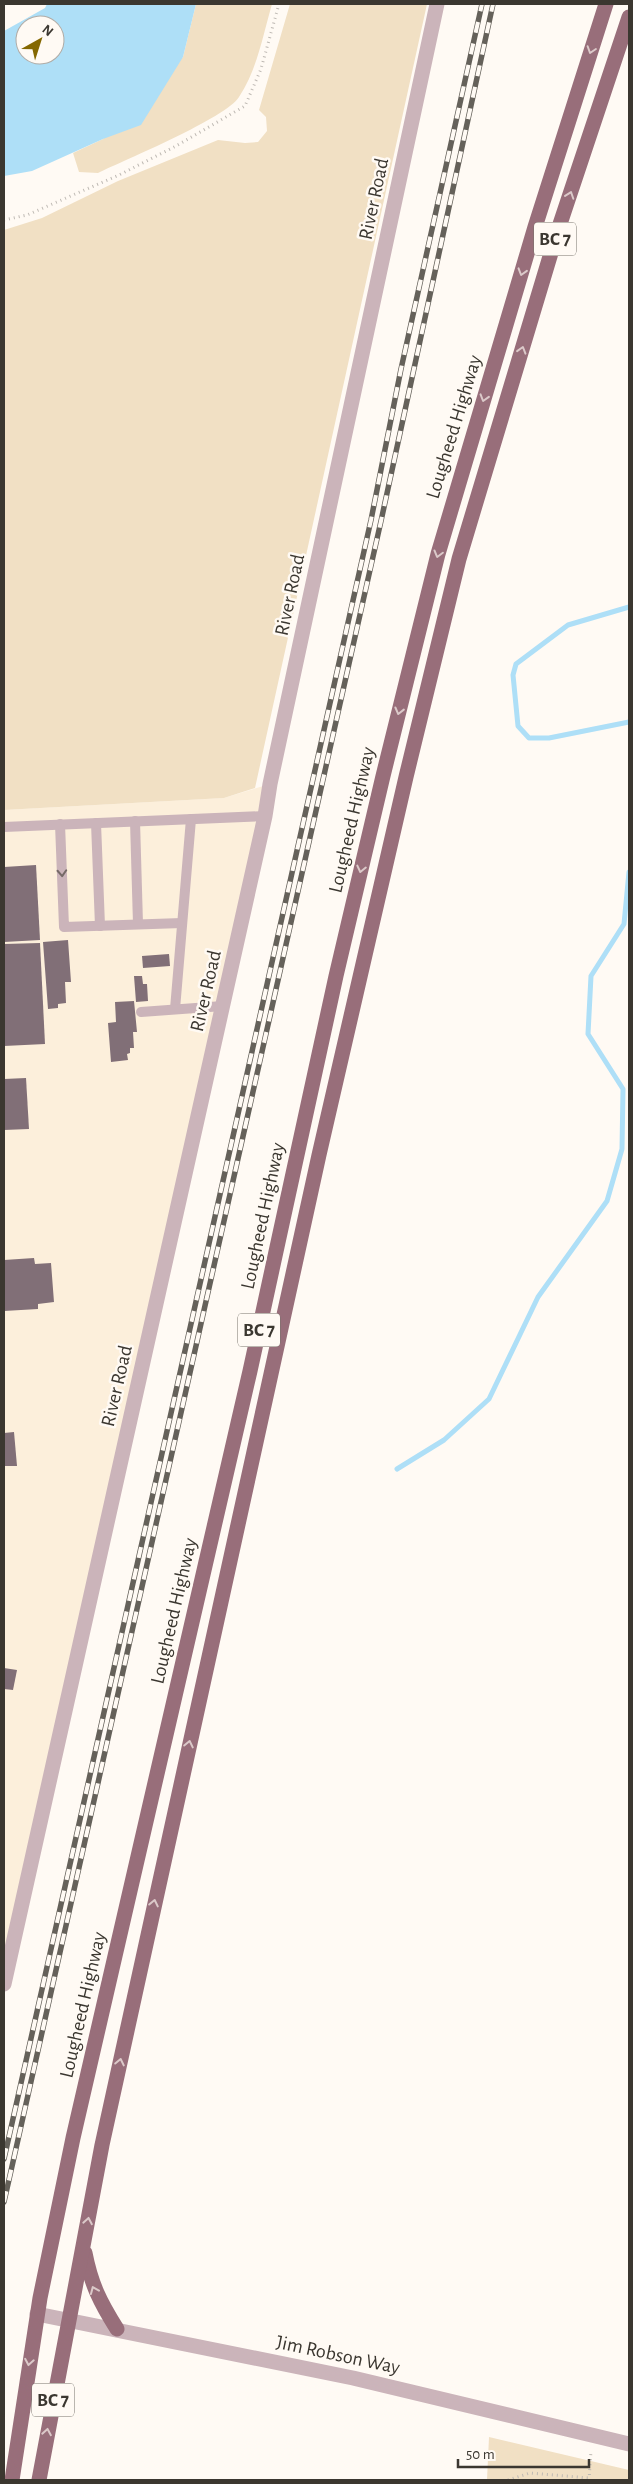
<svg xmlns="http://www.w3.org/2000/svg" width="633" height="2484" font-family="'Alegreya Sans',sans-serif">
	<style>
		.industrial { fill: #fcefdb }
		.green { fill: #f1e0c4 }
		.water { fill: #aedff7; fill-rule: evenodd }
		.lines { fill: none; stroke-linecap: round; stroke-linejoin: round }
		.stream { stroke: #aedff7; stroke-width: 5 }
		.building { fill: #816f77 }
		.path { stroke: #beb9b3; stroke-width: 3; stroke-dasharray: 1 4; stroke-linecap: butt }
		.service { stroke: #cbb4ba; stroke-width: 10 }
		.tertiary { stroke: #cbb4ba; stroke-width: 15 }
		.trunk { stroke: #986e7a; stroke-width: 15 }
		.rail-casing { stroke: #65615a; stroke-width: 5.5 }
		.rail { stroke: #fffaf4; stroke-width: 4; stroke-dasharray: 11; stroke-linecap: butt }
		.oneway { stroke: #dbc9c9 }
		.oneway2 { stroke: #756967 }
		.labels { text-anchor: middle; dominant-baseline: central; stroke-width: 5; stroke-linejoin: round; paint-order: stroke }
		.shield { fill: #fffaf4; stroke: #76726b; stroke-width: 1 }
		.shield-label { font-size: 19px; font-weight: bold; fill: #3b3730 }
		.street-label { font-size: 20px; fill: #3b3730; stroke: #fffaf4 }
	</style>
	<rect width="100%" height="100%" fill="#fffaf4"/>
	<polygon class="industrial" points="270,784 4,1981 4,810 224,798"/>
	<g class="green">
		<path d="M196,4H272C263,35 257,70 239,97C226,118 125,160 98,173L79,172L73,153L103,139L183,57Z"/>
		<polygon points="290,4 427,4 255,788 224,798 4,810 4,230 42,218 118,181 218,140 245,143 258,142 267,131 266,117 259,110"/>
		<polygon points="489,2437 629,2470 629,2480 487,2480"/>
	</g>
	<path class="water" d="M47,4H196L183,57L141,125L103,139L32,171L4,176V31L45,8ZM25,25H55V55H25Z"/>
	<g class="lines">
		<g class="stream">
			<polyline points="629,607 568,625 516,664 513,675 518,726 529,738 549,738 629,722"/>
			<polyline points="397,1469 444,1440 489,1399 538,1297 607,1201 622,1149 623,1089 588,1034 591,976 624,924 629,872"/>
		</g>
	</g>
	<g class="building">
		<polygon points="36,865 40,940 4,942 4,867"/>
		<polygon points="68,940 71,982 65,982 66,1003 58,1004 58,1008 48,1009 43,942"/>
		<polygon points="40,943 45,1044 4,1046 4,944"/>
		<polygon points="169,954 170,966 143,968 142,956"/>
		<polygon points="134,976 142,976 143,984 147,984 148,1001 136,1002"/>
		<polygon points="134,1001 137,1032 133,1032 134,1048 130,1048 130,1053 127,1054 128,1060 111,1062 108,1023 116,1022 115,1002"/>
		<polygon points="26,1078 29,1129 4,1130 4,1079"/>
		<polygon points="34,1258 35,1264 51,1263 54,1302 38,1304 38,1309 4,1311 4,1260"/>
		<polygon points="14,1432 17,1466 4,1466 4,1433"/>
		<polygon points="4,1668 17,1670 13,1690 4,1689"/>
	</g>
	<g class="lines">
		<g class="path">
			<polyline points="4,220 27,215 119,175 176,146 245,106 261,69 279,4"/>
			<polyline points="508,2480 530,2473 589,2478"/>
			<polyline points="589,2480 591,2451"/>
		</g>
		<g class="service">
			<polyline points="135,821 138,924"/>
			<polyline points="96,823 100,926"/>
			<polyline points="60,824 64,927 182,923"/>
			<polyline points="4,827 265,816"/>
			<polyline points="175,1009 191,819"/>
			<polyline points="141,1012 223,1006"/>
		</g>
		<g class="tertiary">
			<polyline points="4,1984 265,816 270,784 437,4"/>
			<polyline points="37,2314 353,2378 629,2444"/>
		</g>
		<g class="trunk">
			<path d="M85,2253C91,2284 100,2302 117,2329"/>
			<polyline points="12,2480 40,2298 73,2138 250,1371 336,976 383,776 438,554 535,227 606,4"/>
			<polyline points="39,2480 102,2145 319,1155 406,777 459,559 557,233 629,17"/>
		</g>
		<defs>
			<g id="rail">
				<polyline points="4,2159 371,520 401,369 482,4"/>
				<polyline points="4,2202 381,521 493,4"/>
			</g>
		</defs>
		<use href="#rail" class="rail-casing"/>
		<use href="#rail" class="rail"/>
	</g>
	<defs><path id="oneway-chevron" d="M-2-3.5L2.5 0L-2 3.5" fill="none" stroke-width="1.6" stroke-linecap="round" stroke-linejoin="round" transform="scale(1.25)"/></defs>
	<g class="oneway">
		<use href="#oneway-chevron" transform="translate(591 50) rotate(108)"/>
		<use href="#oneway-chevron" transform="translate(570 195) rotate(-71)"/>
		<use href="#oneway-chevron" transform="translate(522 272) rotate(107)"/>
		<use href="#oneway-chevron" transform="translate(522 350) rotate(-73)"/>
		<use href="#oneway-chevron" transform="translate(484 398) rotate(107)"/>
		<use href="#oneway-chevron" transform="translate(438 554) rotate(105)"/>
		<use href="#oneway-chevron" transform="translate(399 711) rotate(104)"/>
		<use href="#oneway-chevron" transform="translate(361 869) rotate(103)"/>
		<use href="#oneway-chevron" transform="translate(189 1744) rotate(-78)"/>
		<use href="#oneway-chevron" transform="translate(154 1903) rotate(-78)"/>
		<use href="#oneway-chevron" transform="translate(120 2062) rotate(-78)"/>
		<use href="#oneway-chevron" transform="translate(88 2221) rotate(-80)"/>
		<use href="#oneway-chevron" transform="translate(94 2290) rotate(-113)"/>
		<use href="#oneway-chevron" transform="translate(29 2362) rotate(100)"/>
		<use href="#oneway-chevron" transform="translate(47 2432) rotate(-80)"/>
	</g>
	<use class="oneway2" href="#oneway-chevron" transform="translate(62 873) rotate(87)"/>
	<g class="labels">
		<g class="shield">
			<rect x="534" y="222.5" width="42" height="33" rx="4"/>
			<rect x="238" y="1313.5" width="42" height="33" rx="4"/>
			<rect x="32" y="2383.5" width="42" height="33" rx="4"/>
		</g>
		<g class="shield-label">
			<text x="555" y="239">BC 7</text>
			<text x="259" y="1330">BC 7</text>
			<text x="53" y="2400">BC 7</text>
		</g>
		<g class="street-label">
			<text transform="translate(374 199) rotate(-78)">River Road</text>
			<text transform="translate(454 427) rotate(-73)">Lougheed Highway</text>
			<text transform="translate(290 595) rotate(-78)">River Road</text>
			<text transform="translate(352 820) rotate(-77)">Lougheed Highway</text>
			<text transform="translate(206 991) rotate(-77)">River Road</text>
			<text transform="translate(263 1216) rotate(-78)">Lougheed Highway</text>
			<text transform="translate(117 1386) rotate(-77)">River Road</text>
			<text transform="translate(174 1611) rotate(-77)">Lougheed Highway</text>
			<text transform="translate(83 2005) rotate(-77)">Lougheed Highway</text>
			<text transform="translate(338 2355) rotate(12)">Jim Robson Way</text>
		</g>
	</g>
	<rect width="633" height="2484" fill="none" stroke="#3b3730" stroke-width="10"/>
	<g transform="translate(40 40) rotate(39)"><circle r="24" fill="#fffaf4" stroke="#b1aca6"/>
	<path d="M0-4L9 19L0 12L-9 19Z" fill="#856801"/>
	<text y="-8" font-size="14" font-weight="bold" text-anchor="middle" fill="#3b3730">N</text>
	</g>
	<path d="M458 2459v8h131v-8" fill="none" stroke="#3b3730" stroke-width="2.5"/>
	<text x="466" y="2459" font-size="15" fill="#3b3730" stroke="#fffaf4" stroke-width="4" paint-order="stroke">50 m</text>
</svg>
